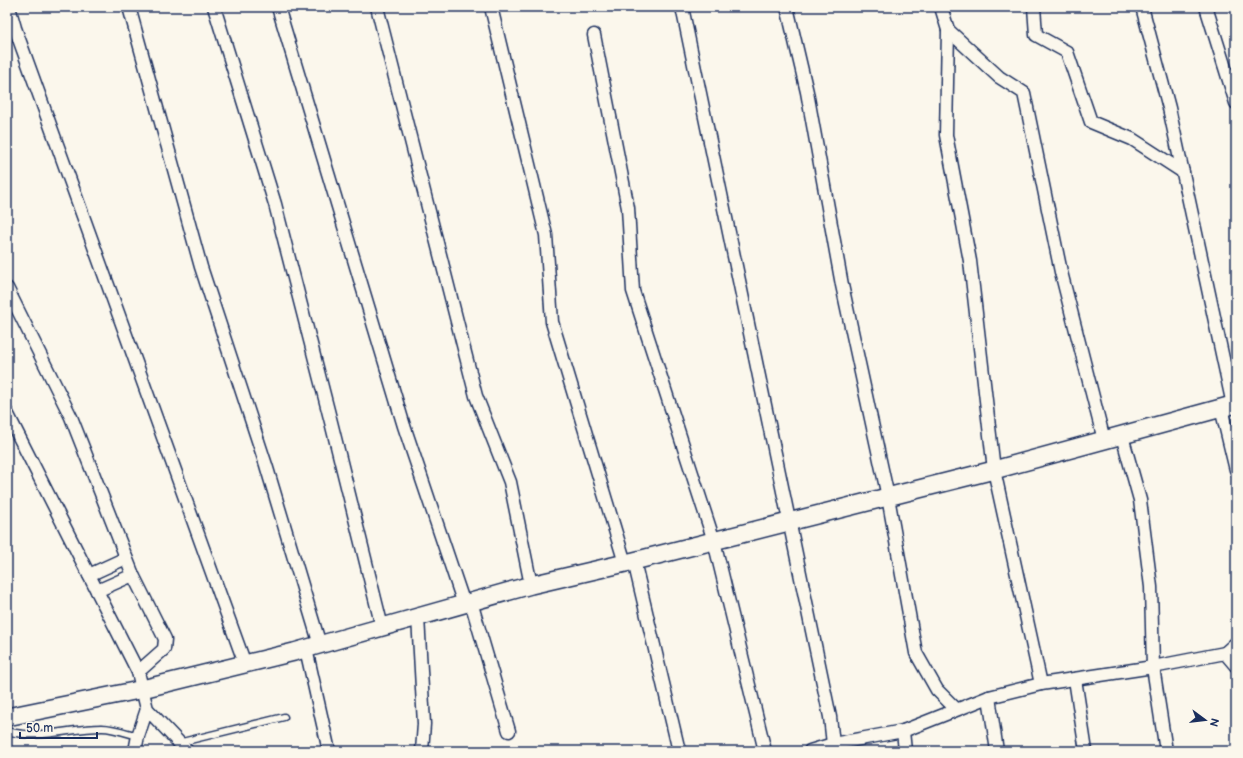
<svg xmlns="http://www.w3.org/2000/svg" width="1243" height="758" font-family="'Balsamiq Sans',sans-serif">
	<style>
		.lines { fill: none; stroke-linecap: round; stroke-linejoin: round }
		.lane-casing { stroke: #1b2f5e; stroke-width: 9 }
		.street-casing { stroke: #1b2f5e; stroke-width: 15 }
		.secondary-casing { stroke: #1b2f5e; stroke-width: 20 }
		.lane { stroke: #fbf7ec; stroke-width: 6 }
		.street { stroke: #fbf7ec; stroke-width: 12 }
		.secondary { stroke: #fbf7ec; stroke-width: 17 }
	</style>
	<rect width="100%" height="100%" fill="#fbf7ec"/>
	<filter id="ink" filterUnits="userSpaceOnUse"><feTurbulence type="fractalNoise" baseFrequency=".025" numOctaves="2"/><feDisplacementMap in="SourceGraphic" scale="8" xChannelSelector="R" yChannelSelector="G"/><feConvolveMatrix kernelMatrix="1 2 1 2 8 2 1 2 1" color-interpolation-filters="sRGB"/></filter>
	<g filter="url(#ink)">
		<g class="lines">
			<defs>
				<g id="lane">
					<path d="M7,731C38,740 70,728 102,728C113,728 127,733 138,736"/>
					<polyline points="178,743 284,717"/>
				</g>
				<g id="street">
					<polyline points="9,7 15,28 245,664"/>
					<polyline points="129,7 201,267 266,465 320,645"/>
					<polyline points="214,7 275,204 331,422 382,627"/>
					<polyline points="278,7 404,426 464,604"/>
					<polyline points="377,7 476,396 510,482 531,585"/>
					<polyline points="491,7 546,235 552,322 625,563"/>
					<polyline points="682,7 830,717 833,744"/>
					<polyline points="787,7 807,92 842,285 888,497 916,653 937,690 956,709"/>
					<polyline points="941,7 948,30 946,135 970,261 994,470 1041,684"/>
					<polyline points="1034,7 1036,35 1067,52 1091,122 1132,139 1183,172"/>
					<polyline points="1142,7 1169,108 1233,405"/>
					<polyline points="1206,7 1236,103"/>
					<polyline points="948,30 999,77 1024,93 1061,272 1104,440"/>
					<polyline points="594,35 628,208 633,291 714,541 765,751"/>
					<polyline points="7,288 71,417 133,575 165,639 164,649 138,672 147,709 187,751"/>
					<polyline points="1221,408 1236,470"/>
					<polyline points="7,413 138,672"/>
					<polyline points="1122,436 1140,500 1151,587 1153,667 1166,751"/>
					<polyline points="634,561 679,751"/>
					<polyline points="89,575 126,558"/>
					<polyline points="97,591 133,575"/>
					<polyline points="471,602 509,731"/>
					<polyline points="418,617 424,724 422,751"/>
					<polyline points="306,649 329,751"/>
					<polyline points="1225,653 1236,643"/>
					<polyline points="1075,679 1086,751"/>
					<polyline points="989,697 997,751"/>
					<polyline points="903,731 905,751"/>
					<polyline points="135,751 138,736 147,709"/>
					<polyline points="810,751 833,744 903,731 989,697 1041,684 1153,667 1225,653 1236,666"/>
				</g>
				<polyline id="secondary" points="7,717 134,691 294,652 531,585 634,561 994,470 1236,404"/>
			</defs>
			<use href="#lane" class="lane-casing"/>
			<use href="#street" class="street-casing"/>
			<use href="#secondary" class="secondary-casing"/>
			<use href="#lane" class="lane"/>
			<use href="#street" class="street"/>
			<use href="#secondary" class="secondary"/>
		</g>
	</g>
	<rect width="1243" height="758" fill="none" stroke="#fbf7ec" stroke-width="24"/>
	<rect x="12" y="12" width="1219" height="734" fill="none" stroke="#1b2f5e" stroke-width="1.5" filter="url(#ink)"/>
	<g transform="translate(1205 720) rotate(105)" stroke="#fbf7ec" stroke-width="3" paint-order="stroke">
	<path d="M0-3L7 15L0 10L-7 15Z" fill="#1b2f5e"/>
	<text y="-6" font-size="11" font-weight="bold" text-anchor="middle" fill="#1b2f5e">N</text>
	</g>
	<path d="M20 732v6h77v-6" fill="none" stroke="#1b2f5e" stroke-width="2"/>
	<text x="26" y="732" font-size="12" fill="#1b2f5e" stroke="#fbf7ec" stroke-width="3" paint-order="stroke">50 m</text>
</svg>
